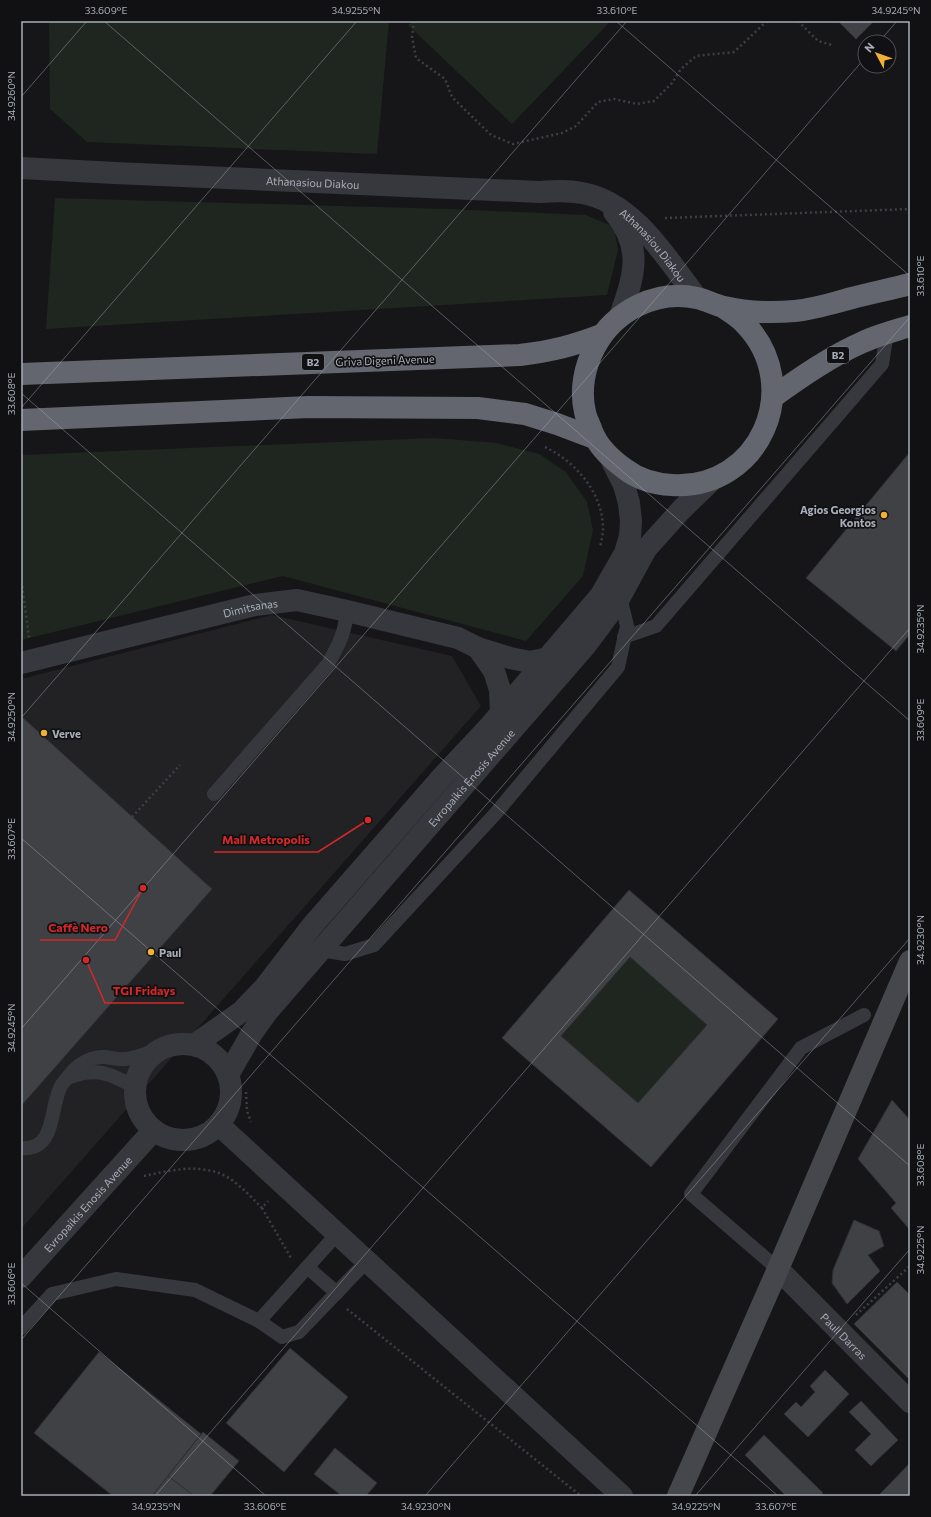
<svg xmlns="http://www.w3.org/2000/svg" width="931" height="1517" font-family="Commissioner,sans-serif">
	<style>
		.built { fill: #222225 }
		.green { fill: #1e261f }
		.building { fill: #404145; stroke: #303034; fill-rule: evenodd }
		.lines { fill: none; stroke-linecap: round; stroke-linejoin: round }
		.path { stroke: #3d3f44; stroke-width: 2.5; stroke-dasharray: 2 3; stroke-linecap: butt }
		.lane { stroke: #37383d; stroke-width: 14 }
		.street { stroke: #37383d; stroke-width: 22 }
		.secondary { stroke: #45474d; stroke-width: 22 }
		.highway { stroke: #63666e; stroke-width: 22 }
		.ticks { fill: none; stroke: #a8adb8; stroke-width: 1; stroke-opacity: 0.45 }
		.poi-dot { fill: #f2b134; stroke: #111113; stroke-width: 1.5 }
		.labels { text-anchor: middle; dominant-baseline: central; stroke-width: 3.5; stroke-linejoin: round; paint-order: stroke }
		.shield { fill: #111113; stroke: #7b7e86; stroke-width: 1 }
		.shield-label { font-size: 10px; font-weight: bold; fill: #a8adb8 }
		.street-label { font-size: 11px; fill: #a8adb8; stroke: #111113 }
		.poi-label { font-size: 11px; font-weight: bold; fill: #a8adb8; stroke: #111113; text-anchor: start }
		.leader { fill: none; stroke: #d62828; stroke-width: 1.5 }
		.callout-dot { fill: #d62828; stroke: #111113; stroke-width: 1.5 }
		.callout-label { font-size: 12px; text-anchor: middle; font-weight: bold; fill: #d62828; stroke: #111113; stroke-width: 3.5; stroke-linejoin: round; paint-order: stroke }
		.neatline { fill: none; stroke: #a8adb8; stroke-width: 1.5 }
		.ticks-label { font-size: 10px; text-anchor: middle; fill: #a8adb8 }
	</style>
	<rect width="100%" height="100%" fill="#161618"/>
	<polygon class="built" points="272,615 452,656 481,706 21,1229 21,679"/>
	<g class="green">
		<polygon points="49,21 389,21 377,154 87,142 50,109"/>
		<polygon points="412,21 606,21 608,24 512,124 408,25"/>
		<polygon points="55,198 448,209 586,215 614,227 618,250 607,295 46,329"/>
		<polygon points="434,438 497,443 539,454 566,472 587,502 593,530 583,576 526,641 283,576 21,640 21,455"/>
		<polygon points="630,957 707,1025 638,1103 561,1036"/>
	</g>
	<g class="building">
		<polygon points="838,21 874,21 856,39"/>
		<polygon points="910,452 910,634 896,651 806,578"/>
		<polygon points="21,716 212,889 21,1106"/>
		<path d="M629,890L778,1019L651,1167L502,1038ZM630,957L707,1025L638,1103L561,1036Z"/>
		<polygon points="892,1100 910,1120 910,1230 891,1208 896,1203 858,1159"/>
		<polygon points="854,1220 879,1231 884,1246 868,1255 880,1271 847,1304 832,1283 833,1270"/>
		<polygon points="897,1282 910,1295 910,1380 854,1324"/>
		<polygon points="290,1348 348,1397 284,1472 226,1423"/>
		<polygon points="99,1352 201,1434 152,1496 113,1496 34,1433"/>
		<polygon points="825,1370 849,1394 808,1437 784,1414 796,1402 801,1407 815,1392 810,1386"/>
		<polygon points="861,1401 898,1440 871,1466 855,1450 871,1434 849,1412"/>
		<polygon points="203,1432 239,1461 210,1496 194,1496 168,1476"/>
		<polygon points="764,1435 823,1493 820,1496 786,1496 745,1455"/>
		<polygon points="335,1448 377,1483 366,1496 342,1496 314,1474"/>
		<polygon points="910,1463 910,1496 878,1496"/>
		<polygon points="168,1476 194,1496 152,1496"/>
	</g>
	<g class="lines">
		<g class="path">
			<polyline points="414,21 412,37 416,58 445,79 452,97 491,135 513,144 562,133 576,126 598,102 614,99 637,104 654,101 672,83 681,69 696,56 734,52 767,21"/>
			<polyline points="798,21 818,41 832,45"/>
			<polyline points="665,218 910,209"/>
			<path d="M545,447C576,462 603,493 603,529C603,535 601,542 600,548"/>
			<polyline points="21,576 29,638"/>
			<polyline points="132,817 180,765"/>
			<polyline points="246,1092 247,1111 251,1122"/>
			<path d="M144,1176C175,1169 211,1161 237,1184C246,1191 254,1200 262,1208L268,1201"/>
			<polyline points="262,1208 291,1258"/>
			<polyline points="347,1309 581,1496"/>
			<polyline points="856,1315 910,1266"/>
		</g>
		<g class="lane">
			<polyline points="624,637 656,626 882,364 887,333"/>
			<path d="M214,794L328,664C339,644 345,633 347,611"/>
			<polyline points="321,950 345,954 374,945 496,813 618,667 627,626 620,597"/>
			<path d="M70,1077C97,1067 111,1074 135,1087"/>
			<path d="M21,1148C57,1151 49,1108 61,1086C64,1081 69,1076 72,1072C80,1063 93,1056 105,1057C112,1058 119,1060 126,1059C137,1058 150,1052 161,1049"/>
			<polyline points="307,1267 337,1293"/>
			<polyline points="778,1269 691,1194 801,1048 864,1015"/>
			<polyline points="259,1321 337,1234"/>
			<polyline points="21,1328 52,1294 116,1279 195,1290 259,1321 282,1337 299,1332 366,1262"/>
		</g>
		<g class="street">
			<path id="s1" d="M21,168L115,173L539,192C554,191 568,190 582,193C634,202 667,259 697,298"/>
			<path d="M614,212C644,248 634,276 620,316"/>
			<polyline points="478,648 494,671 500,690 501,713"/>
			<path id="s2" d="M21,663L255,605L297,600L347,611L458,638L478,648L510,658L530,662L549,658"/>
			<circle cx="183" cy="1092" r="48"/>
			<polyline points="194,1045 241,1012 265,987 312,926 443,776 489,727 601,595 625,553 630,536 631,521 629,503 624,485 611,459"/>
			<path id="s3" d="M228,1075L252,1033L267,1012L586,645L615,606L646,549L682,509L712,480"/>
			<polyline points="219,1125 622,1496"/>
			<path id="s4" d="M778,1269L910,1402"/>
			<path id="s5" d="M21,1277L154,1130"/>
		</g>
		<polyline class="secondary" points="678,1496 778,1269 910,961"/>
		<g class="highway">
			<path d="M723,307C730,312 739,317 745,324C805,386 760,490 672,485C655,484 639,480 625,469C611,459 598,447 592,431C590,425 586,418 585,412C580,391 584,367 595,347C614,311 656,289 697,298C706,300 715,305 724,307C746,312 772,313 795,311C814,309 833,303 852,298C871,293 891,289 910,284"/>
			<path d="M21,374L520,355C552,351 572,346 601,335"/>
			<path d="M773,397C801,377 831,356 863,342C878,335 894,331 910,326"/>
			<polyline points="21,420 309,407 478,408 525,414 557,424 594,438"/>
		</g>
	</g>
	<path class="ticks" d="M104,21L910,721M616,21L910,276M879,42L897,21M21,97L87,21M21,393L910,1166M21,408L357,21M21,718L627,21M21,838L778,1496M21,1029L865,58M21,1283L266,1496M21,1340L910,317M155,1496L910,628M425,1496L910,938M695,1496L910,1249"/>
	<g class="poi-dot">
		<circle cx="884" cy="515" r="4"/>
		<circle cx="44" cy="733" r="4"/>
		<circle cx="151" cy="952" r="4"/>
	</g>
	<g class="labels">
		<g class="shield">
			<rect x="827" y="347" width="22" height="16" rx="3"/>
			<rect x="302" y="354" width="22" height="16" rx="3"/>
		</g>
		<g class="shield-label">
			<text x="838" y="355">B2</text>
			<text x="313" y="362">B2</text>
		</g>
		<g class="street-label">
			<text stroke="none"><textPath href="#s1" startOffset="292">Athanasiou Diakou</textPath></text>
			<text stroke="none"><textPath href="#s1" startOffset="652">Athanasiou Diakou</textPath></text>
			<text transform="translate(385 360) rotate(-2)">Griva Digeni Avenue</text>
			<text stroke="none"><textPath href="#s2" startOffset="236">Dimitsanas</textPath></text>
			<text stroke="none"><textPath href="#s3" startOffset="385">Evropaikis Enosis Avenue</textPath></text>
			<text stroke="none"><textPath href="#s5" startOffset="99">Evropaikis Enosis Avenue</textPath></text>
			<text stroke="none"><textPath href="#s4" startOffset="94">Paull Darras</textPath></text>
		</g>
		<g class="poi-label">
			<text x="876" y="509" text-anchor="end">Agios Georgios<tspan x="876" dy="13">Kontos</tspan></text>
			<text x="52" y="733">Verve</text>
			<text x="159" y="952">Paul</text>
		</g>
	</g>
	<path class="leader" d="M368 820L318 852H214M143 888L115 940H40M86 960L105 1003H184"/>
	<g class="callout-dot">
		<circle cx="368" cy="820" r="4"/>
		<circle cx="143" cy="888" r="4"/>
		<circle cx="86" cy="960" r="4"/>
	</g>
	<g class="callout-label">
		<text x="266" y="844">Mall Metropolis</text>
		<text x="78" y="932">Caffè Nero</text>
		<text x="144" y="995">TGI Fridays</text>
	</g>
	<rect width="931" height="1517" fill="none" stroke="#111113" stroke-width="44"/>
	<g transform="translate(877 54) rotate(311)"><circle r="19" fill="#111113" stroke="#4d4f55"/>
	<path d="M0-3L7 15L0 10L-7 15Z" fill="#f2b134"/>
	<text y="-6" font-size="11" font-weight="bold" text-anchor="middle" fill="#a8adb8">N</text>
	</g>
	<rect x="22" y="22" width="887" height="1473" class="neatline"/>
	<g class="ticks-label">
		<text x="106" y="14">33.609°E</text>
		<text x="356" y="14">34.9255°N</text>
		<text x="617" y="14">33.610°E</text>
		<text x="896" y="14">34.9245°N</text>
		<text transform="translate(11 96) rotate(-90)" y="4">34.9260°N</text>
		<text transform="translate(920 276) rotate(-90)" y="4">33.610°E</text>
		<text transform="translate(11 394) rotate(-90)" y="4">33.608°E</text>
		<text transform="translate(920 629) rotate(-90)" y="4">34.9235°N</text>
		<text transform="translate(11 717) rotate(-90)" y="4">34.9250°N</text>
		<text transform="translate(920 720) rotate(-90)" y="4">33.609°E</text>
		<text transform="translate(11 839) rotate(-90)" y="4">33.607°E</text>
		<text transform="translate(920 940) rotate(-90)" y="4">34.9230°N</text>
		<text transform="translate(11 1028) rotate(-90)" y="4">34.9245°N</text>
		<text transform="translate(920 1165) rotate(-90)" y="4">33.608°E</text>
		<text transform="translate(920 1250) rotate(-90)" y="4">34.9225°N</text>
		<text transform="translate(11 1284) rotate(-90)" y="4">33.606°E</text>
		<text x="156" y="1510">34.9235°N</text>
		<text x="265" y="1510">33.606°E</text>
		<text x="426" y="1510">34.9230°N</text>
		<text x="696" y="1510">34.9225°N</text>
		<text x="776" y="1510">33.607°E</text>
	</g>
</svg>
